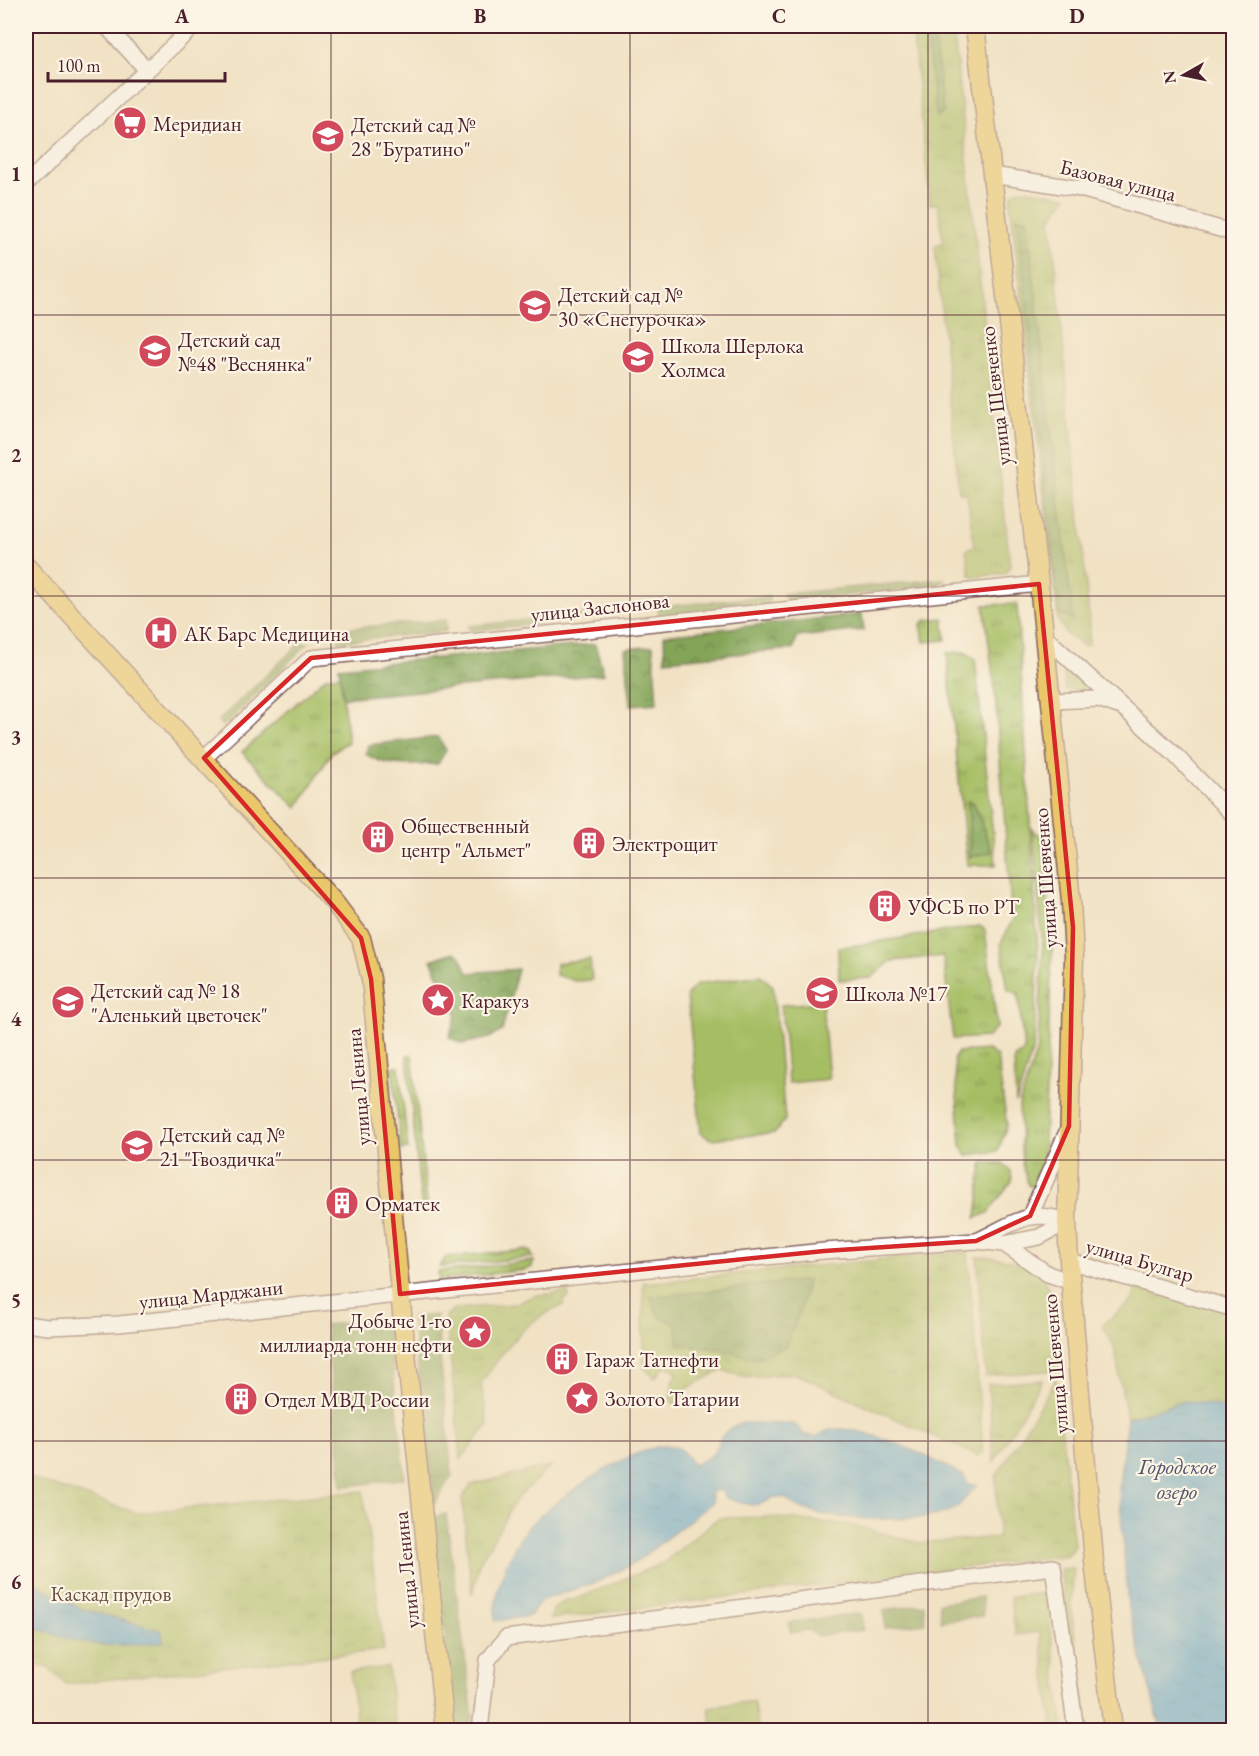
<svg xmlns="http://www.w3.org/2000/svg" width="1259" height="1756" font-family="'EB Garamond',serif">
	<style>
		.grass { fill: url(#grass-tufts); stroke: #786e47; stroke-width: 1.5 }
		.forest { fill: url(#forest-crowns); stroke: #676242; stroke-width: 1.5 }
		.pitch { fill: #a6be63; stroke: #786e47; stroke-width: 1.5 }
		.water { fill: url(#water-ripples); stroke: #50607d; stroke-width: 1.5 }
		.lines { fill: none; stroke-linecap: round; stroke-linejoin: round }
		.minor-casing { stroke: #846361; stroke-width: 18 }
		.major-casing { stroke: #846361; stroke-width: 21 }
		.minor { stroke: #fff; stroke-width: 15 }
		.major { stroke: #eac769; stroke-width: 18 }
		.marked { fill: none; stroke: #d62828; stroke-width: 4.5; stroke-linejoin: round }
		.grid { fill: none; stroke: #4a1f2b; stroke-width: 1.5; stroke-opacity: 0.55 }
		.labels { text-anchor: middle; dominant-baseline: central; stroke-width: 4.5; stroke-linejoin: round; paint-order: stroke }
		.poi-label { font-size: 21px; fill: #4a1f2b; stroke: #fcf5e5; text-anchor: start }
		.street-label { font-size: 21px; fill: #4a1f2b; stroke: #fcf5e5 }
		.park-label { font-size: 21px; fill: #664f3c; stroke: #fcf5e5 }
		.water-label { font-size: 22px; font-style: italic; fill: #4f536d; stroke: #fcf5e5 }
		.neatline { fill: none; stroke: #4a1f2b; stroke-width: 2 }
		.grid-label { font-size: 20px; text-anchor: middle; font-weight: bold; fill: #4a1f2b }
	</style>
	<defs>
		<pattern id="grass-tufts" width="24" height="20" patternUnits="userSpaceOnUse" patternTransform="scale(1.5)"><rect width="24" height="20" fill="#a6be63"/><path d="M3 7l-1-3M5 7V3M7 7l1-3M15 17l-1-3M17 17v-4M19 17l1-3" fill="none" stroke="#899a52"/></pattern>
		<pattern id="forest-crowns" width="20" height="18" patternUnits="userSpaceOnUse" patternTransform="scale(1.5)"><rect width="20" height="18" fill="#84a559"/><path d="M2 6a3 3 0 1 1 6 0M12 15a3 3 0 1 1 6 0" fill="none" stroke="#6e864a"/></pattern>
		<pattern id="water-ripples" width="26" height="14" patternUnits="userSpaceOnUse" patternTransform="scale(1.5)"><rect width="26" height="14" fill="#56a2cf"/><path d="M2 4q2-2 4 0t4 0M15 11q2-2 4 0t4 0" fill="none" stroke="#4983a8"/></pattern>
	</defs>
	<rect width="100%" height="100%" fill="#fcf5e5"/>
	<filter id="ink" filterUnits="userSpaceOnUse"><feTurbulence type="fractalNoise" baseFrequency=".0167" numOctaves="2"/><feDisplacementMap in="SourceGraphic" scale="12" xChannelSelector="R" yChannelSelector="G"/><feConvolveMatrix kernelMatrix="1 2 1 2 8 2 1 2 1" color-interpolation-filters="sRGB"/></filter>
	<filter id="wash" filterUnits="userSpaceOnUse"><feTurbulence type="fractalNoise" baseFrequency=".008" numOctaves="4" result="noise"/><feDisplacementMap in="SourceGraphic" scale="24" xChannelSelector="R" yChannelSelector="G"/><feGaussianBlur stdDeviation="1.35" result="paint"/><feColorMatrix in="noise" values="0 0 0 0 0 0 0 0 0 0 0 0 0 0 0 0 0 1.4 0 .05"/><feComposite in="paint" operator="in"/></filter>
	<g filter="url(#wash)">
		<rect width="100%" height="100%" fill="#f1e2c4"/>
		<g class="grass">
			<polygon points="912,26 953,26 1010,565 1006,573 975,577 970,575 966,550 974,546 967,493 959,492 935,246 943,242 938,204 930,204"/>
			<polygon points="1021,189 1067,196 1051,219 1090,626 1089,644 1084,646 1067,635 1058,620 1010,201 1013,193"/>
			<polygon points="1017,604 1038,954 1034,1045 1016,1103 1014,1058 1024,1051 1018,993 1008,990 1001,943 1014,917 1011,907 995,692 984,605"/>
			<polygon points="943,618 946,640 924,642 921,624 926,620"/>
			<polygon points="964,652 975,659 996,865 967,865 947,653"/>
			<polygon points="1064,668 1071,670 1091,691 1065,689"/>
			<polygon points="340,675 348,742 332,752 297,808 242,752 326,677"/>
			<polygon points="1032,828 1042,837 1052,951 1043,1165 1040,1182 1034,1188 1028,1185 1022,1163 1019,1105 1038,1047 1043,949"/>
			<polygon points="980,926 985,930 997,1026 988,1037 953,1039 943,956 891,961 871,978 839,980 838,948"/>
			<polygon points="590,959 592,980 575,981 556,975 556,963"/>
			<polygon points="988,1050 997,1057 1007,1125 998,1151 967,1155 961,1145 954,1058 958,1052"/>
			<polygon points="407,1055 412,1055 427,1203 421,1204"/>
			<polygon points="399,1066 408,1149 401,1150 392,1067"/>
			<path d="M983,1163H1003L1011,1171L1012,1181L988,1213L976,1218C982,1199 977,1182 983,1163Z"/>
			<polygon points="525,1250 530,1251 533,1257 440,1267 446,1257"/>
			<polygon points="968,1251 983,1452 978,1456 794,1373 746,1378 722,1370 688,1388 675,1405 670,1400 673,1381 678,1373 666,1365 655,1378 644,1368 643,1283"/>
			<path d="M977,1257C997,1258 1024,1260 1040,1274C1056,1288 1056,1348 1058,1370L986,1376Z"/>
			<polygon points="534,1261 532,1267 526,1270 439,1280 438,1272"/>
			<polygon points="1137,1287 1233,1313 1233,1409 1185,1401 1127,1418 1114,1346 1102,1325 1132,1301"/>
			<path d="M568,1292L569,1297L563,1300L564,1305C520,1322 508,1347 481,1383L488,1425L461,1459L446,1316L453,1309L514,1304L537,1295Z"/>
			<polygon points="1056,1379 1074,1546 1068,1555 550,1619 554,1608 568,1599 571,1601 663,1563 718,1518 770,1517 851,1525 920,1543 998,1537 996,1477"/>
			<polygon points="1042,1380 994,1462 988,1384"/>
			<polygon points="551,1466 516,1499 479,1564 472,1595 462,1498 471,1485"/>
			<polygon points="26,1477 137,1513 363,1491 384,1650 66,1684 47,1666 26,1667"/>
			<polygon points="1074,1568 1071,1607 1088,1730 1082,1730 1060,1569"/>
			<polygon points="1046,1593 1064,1730 1053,1730 1040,1632 1016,1635 1010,1597"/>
			<polygon points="388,1667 395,1730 357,1730 350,1672"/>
			<polygon points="754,1701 757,1727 712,1730 709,1707"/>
		</g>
		<g class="forest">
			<polygon points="925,26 933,26 943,113 936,117"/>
			<polygon points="1017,217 1027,218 1073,620 1059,614"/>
			<polygon points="944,579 938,587 787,601 783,594"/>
			<polygon points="769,596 769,605 659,617 658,607"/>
			<polygon points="587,614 582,619 470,631 468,626"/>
			<polygon points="862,614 864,630 797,637 793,649 665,660 664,635"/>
			<polygon points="446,620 446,631 339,642 337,629"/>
			<polygon points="300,643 308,643 223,727 218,721"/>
			<polygon points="595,644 604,674 343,698 339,667"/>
			<polygon points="653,646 657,703 631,705 625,649"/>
			<path d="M438,737L446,750L438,764C414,764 386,769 366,754L368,745Z"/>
			<polygon points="968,801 974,803 992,852 970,857"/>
			<polygon points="454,952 461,957 468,973 518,969 502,1031 489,1038 462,1044 449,1037 457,1014 431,960"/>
			<polygon points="808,1280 798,1316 785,1347 755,1359 719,1349 679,1345 676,1324 660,1318 650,1297"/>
			<polygon points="436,1315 452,1475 434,1504 412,1317"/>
			<polygon points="387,1318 405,1478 342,1487 326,1325"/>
			<polygon points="446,1514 473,1717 471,1730 455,1730 433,1528 435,1517"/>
			<polygon points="982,1597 983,1616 941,1621 939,1603"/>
			<polygon points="924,1604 925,1623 885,1628 884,1610"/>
			<polygon points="861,1613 863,1630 818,1636 807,1630 791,1633 788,1623"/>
		</g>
		<g class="pitch">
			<polygon points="760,975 773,986 785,1120 775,1133 710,1139 701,1133 687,995 697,984"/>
			<polygon points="822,1002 829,1079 788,1083 781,1005"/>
		</g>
		<g class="water">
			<polygon points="1185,1401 1233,1409 1233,1730 1161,1730 1128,1607 1119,1486 1127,1418"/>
			<path d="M741,1423L795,1424L803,1434L816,1437C820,1435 825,1431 829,1430C861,1422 935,1460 964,1476L968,1484L978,1485C968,1493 960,1508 948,1512C916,1523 808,1524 786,1498L773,1497C758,1510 743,1504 726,1498L721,1490L711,1492L713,1502L636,1562L597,1582L542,1600L530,1616L495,1621C493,1593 508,1554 525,1531C543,1507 648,1432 678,1448C684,1451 689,1460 694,1465L713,1454C719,1437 725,1429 741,1423Z"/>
			<path d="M26,1578L79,1608L162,1631L163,1642C109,1648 75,1648 26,1622Z"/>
		</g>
	</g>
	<g filter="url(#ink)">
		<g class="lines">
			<defs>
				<g id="minor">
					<polyline points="106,26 147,70"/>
					<polyline points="992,175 1081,189 1234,233"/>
					<polyline points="26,184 194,26"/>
					<polyline points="1045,637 1173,753 1234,816"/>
					<polyline points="1052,701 1098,699 1118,706"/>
					<polyline points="204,758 311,658 1039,584"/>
					<polyline points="1030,1216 1067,1132"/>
					<path d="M979,1240C1013,1224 1029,1207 1067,1222"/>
					<polyline points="1004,1244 1039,1237 1067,1222"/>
					<polyline points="1069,1261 1234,1309"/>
					<polyline points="26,1324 48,1327 119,1324 824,1251 976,1241 1004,1244 1048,1274 1071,1282"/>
					<polyline points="480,1730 488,1660 506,1638 1053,1567 1076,1730"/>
				</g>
				<g id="major">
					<polyline points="975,26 1039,584 1071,901 1074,957 1067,1222 1069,1261 1094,1561 1113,1730"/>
					<polyline points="26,566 334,902 361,938 371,979 402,1313 445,1730"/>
				</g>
			</defs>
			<use href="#minor" class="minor-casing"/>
			<use href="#major" class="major-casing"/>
			<use href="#minor" class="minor"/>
			<use href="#major" class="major"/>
		</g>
	</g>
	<path d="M0 0H1259V1756H0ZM1039,584L1073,927L1069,1126L1030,1216L976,1241L824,1251L400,1294L371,979L361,938L204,758L311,658Z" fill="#f1e2c4" fill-opacity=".55" fill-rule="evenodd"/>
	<path class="marked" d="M1039,584L1073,927L1069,1126L1030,1216L976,1241L824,1251L400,1294L371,979L361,938L204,758L311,658Z"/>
	<path class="grid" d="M331,26V1730M630,26V1730M928,26V1730M26,315H1234M26,596H1234M26,878H1234M26,1160H1234M26,1441H1234"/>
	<defs>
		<symbol id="supermarket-disc" viewBox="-11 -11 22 22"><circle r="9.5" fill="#d1495b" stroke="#fcf5e5"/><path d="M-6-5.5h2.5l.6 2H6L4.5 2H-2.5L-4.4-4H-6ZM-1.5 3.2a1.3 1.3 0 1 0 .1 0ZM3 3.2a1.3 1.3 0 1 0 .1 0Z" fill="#fff"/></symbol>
		<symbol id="school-disc" viewBox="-11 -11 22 22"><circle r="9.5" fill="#d1495b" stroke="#fcf5e5"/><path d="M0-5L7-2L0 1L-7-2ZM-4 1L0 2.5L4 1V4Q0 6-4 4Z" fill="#fff"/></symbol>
		<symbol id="hospital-disc" viewBox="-11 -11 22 22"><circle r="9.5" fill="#d1495b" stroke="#fcf5e5"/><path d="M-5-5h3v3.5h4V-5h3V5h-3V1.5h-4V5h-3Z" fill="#fff"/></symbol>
		<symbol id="building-disc" viewBox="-11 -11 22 22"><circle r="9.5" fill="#d1495b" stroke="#fcf5e5"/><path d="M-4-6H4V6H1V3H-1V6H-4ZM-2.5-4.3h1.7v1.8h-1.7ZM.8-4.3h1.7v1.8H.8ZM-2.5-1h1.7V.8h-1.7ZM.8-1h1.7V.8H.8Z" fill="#fff"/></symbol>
		<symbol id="sight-disc" viewBox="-11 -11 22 22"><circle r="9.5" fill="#d1495b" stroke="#fcf5e5"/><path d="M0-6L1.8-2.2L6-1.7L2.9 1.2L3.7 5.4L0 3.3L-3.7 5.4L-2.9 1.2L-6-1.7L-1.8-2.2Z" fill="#fff"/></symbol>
	</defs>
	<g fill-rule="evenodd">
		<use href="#supermarket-disc" x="111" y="104" width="38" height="38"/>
		<use href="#school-disc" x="309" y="117" width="38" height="38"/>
		<use href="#school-disc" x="516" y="287" width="38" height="38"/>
		<use href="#school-disc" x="136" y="332" width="38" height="38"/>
		<use href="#school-disc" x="619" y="338" width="38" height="38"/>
		<use href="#hospital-disc" x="142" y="614" width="38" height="38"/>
		<use href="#building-disc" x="359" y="818" width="38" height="38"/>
		<use href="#building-disc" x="570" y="824" width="38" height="38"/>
		<use href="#building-disc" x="866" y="887" width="38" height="38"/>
		<use href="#school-disc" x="803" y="974" width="38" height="38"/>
		<use href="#sight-disc" x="419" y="981" width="38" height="38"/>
		<use href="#school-disc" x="49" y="983" width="38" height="38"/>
		<use href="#school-disc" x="118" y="1127" width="38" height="38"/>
		<use href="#building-disc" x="323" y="1184" width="38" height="38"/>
		<use href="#sight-disc" x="456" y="1313" width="38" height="38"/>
		<use href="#building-disc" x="543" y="1340" width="38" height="38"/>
		<use href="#sight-disc" x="563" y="1379" width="38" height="38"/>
		<use href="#building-disc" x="222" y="1380" width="38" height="38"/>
	</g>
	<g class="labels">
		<g class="poi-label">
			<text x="153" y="123">Меридиан</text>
			<text x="351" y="124">Детский сад №<tspan x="351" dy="24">28 "Буратино"</tspan></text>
			<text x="558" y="294">Детский сад №<tspan x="558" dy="24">30 «Снегурочка»</tspan></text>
			<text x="178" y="339">Детский сад<tspan x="178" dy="24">№48 "Веснянка"</tspan></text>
			<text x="661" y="345">Школа Шерлока<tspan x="661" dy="24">Холмса</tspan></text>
			<text x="184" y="633">АК Барс Медицина</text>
			<text x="401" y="825">Общественный<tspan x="401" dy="24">центр "Альмет"</tspan></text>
			<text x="612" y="843">Электрощит</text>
			<text x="908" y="906">УФСБ по РТ</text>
			<text x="91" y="990">Детский сад № 18<tspan x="91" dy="24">"Аленький цветочек"</tspan></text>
			<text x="845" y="993">Школа №17</text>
			<text x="461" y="1000">Каракуз</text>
			<text x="160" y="1134">Детский сад №<tspan x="160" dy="24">21 "Гвоздичка"</tspan></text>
			<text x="365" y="1203">Орматек</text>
			<text x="452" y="1320" text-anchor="end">Добыче 1-го<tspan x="452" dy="24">миллиарда тонн нефти</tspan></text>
			<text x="585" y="1359">Гараж Татнефти</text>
			<text x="605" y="1398">Золото Татарии</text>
			<text x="264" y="1399">Отдел МВД России</text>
		</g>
		<g class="street-label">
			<text transform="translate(1118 180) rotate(14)">Базовая улица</text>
			<text transform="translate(995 396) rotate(-97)">улица Шевченко</text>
			<text transform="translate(600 607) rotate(-6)">улица Заслонова</text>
			<text transform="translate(1045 878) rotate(-94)">улица Шевченко</text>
			<text transform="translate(358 1087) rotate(-95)">улица Ленина</text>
			<text transform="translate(1140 1260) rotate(16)">улица Булгар</text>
			<text transform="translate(211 1294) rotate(-6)">улица Марджани</text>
			<text transform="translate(1055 1364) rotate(-95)">улица Шевченко</text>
			<text transform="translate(406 1570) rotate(-96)">улица Ленина</text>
		</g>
		<g class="park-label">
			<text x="111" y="1593">Каскад прудов</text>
		</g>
		<g class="water-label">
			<text x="1177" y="1466">Городское<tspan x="1177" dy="25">озеро</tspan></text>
		</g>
	</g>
	<rect width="1259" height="1756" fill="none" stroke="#fcf5e5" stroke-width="66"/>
	<g transform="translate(1184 75) rotate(261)" stroke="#fcf5e5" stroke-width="4.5" paint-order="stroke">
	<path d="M0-4.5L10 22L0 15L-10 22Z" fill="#4a1f2b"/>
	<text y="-9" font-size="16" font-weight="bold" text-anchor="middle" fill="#4a1f2b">N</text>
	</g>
	<path d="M48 72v9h177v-9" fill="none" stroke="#4a1f2b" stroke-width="3"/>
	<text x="57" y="72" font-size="18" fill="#4a1f2b" stroke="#fcf5e5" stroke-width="4.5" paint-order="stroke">100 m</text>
	<rect x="33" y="33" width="1193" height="1690" class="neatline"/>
	<g class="grid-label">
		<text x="182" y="23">A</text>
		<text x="480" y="23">B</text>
		<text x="779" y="23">C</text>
		<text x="1077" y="23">D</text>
		<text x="16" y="181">1</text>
		<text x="16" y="462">2</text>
		<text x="16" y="744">3</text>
		<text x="16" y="1026">4</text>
		<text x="16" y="1307">5</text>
		<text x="16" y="1589">6</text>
	</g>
</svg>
